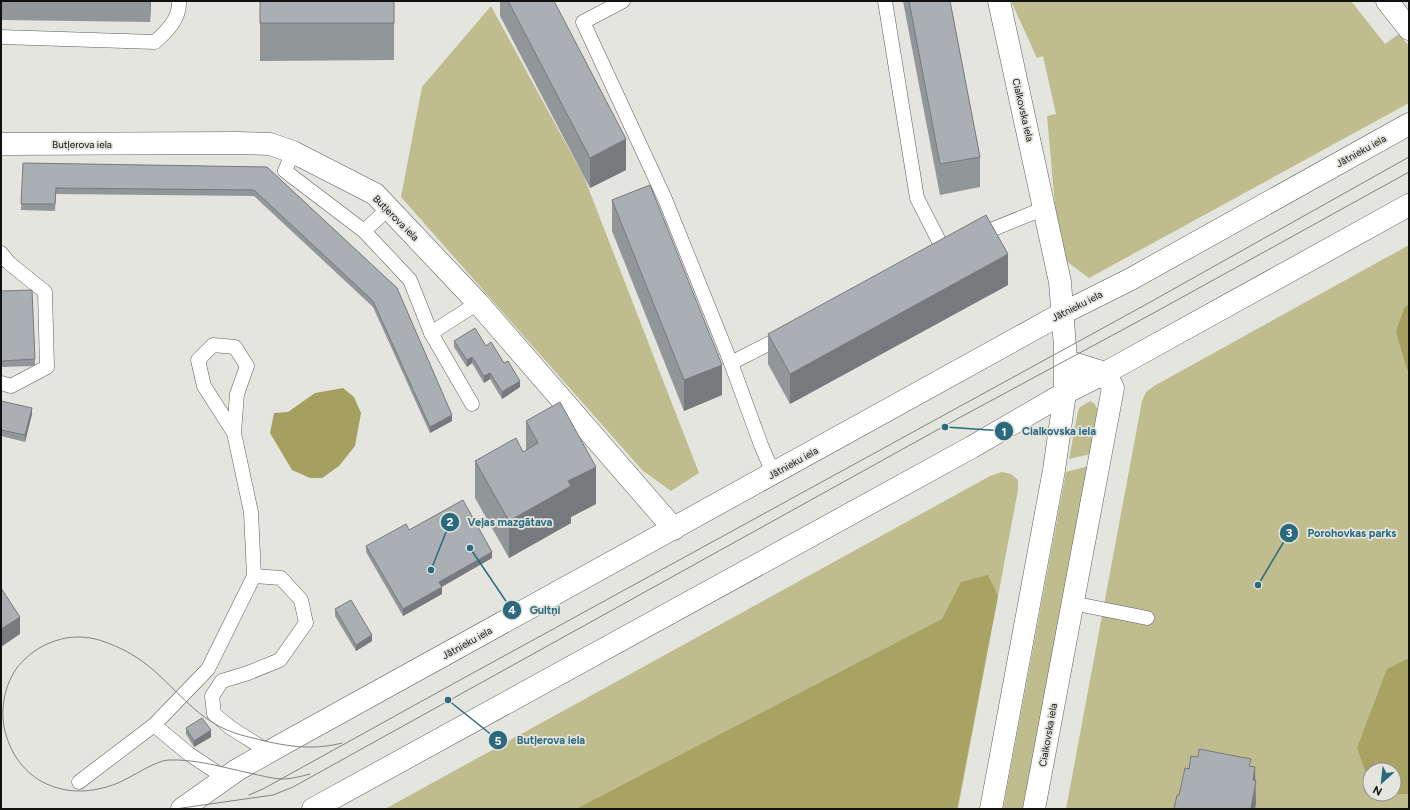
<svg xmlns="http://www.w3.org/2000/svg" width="1410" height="810" font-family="Figtree,sans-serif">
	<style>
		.green { fill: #bfbc8e; fill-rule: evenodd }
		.forest { fill: #a8a363 }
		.water { fill: #a5a060 }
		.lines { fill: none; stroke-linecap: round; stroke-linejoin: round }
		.lane-casing { stroke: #5e5e59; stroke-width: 15 }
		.street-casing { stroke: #5e5e59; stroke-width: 23 }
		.secondary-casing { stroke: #5e5e59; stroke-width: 23 }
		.lane { stroke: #fff; stroke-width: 14 }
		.street { stroke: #fff; stroke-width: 22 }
		.secondary { stroke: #fff; stroke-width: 22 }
		.tram { stroke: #83837e; stroke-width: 1 }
		.wall { fill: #919699 }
		.shaded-wall { fill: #767a7d }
		.building { fill: #a9afb2; stroke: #767a7d }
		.labels { text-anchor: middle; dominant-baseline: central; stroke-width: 3.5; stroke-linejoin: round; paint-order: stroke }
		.street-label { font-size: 10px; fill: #11110f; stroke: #e5e5df }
		.leader { fill: none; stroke: #2b697f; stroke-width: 1.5 }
		.callout-dot { fill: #2b697f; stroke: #e5e5df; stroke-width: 1.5 }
		.mark-label { font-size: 12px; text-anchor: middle; font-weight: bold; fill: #fff }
		.callout-label { font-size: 11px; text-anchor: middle; font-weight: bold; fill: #2b697f; stroke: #e5e5df; stroke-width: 3.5; stroke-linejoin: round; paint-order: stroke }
	</style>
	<rect width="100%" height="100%" fill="#e5e5df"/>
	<g class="green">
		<polygon points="1011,1 1351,1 1385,44 1399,34 1409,46 1409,103 1089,278 1065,260 1056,217 1047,116 1056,114 1043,56 1037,58"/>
		<polygon points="491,6 584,177 699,473 671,491 642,470 401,197 422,87"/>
		<path d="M1409,245V809H1066L1142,401L1146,392L1154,386ZM1370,770H1394V794H1370Z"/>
		<polygon points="1090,401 1095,404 1099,413 1091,454 1069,459 1078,411 1080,407"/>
		<polygon points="1089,466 1024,809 1003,809 1066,472"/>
		<polygon points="1002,472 1011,474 1018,480 1018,490 958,809 385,809 990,476"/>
	</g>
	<g class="forest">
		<polygon points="988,575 998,596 957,809 576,809 942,619 961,582"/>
		<polygon points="1409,658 1409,794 1394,794 1394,770 1370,770 1370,785 1357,748 1387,669"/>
	</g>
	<g class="water">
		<polygon points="1409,304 1409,371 1407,369 1396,332 1404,308"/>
		<polygon points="343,388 354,397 361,413 355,446 339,466 322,478 310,478 292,470 270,433 274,413 288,412 315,393"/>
	</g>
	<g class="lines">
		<defs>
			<g id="lane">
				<polyline points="623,1 583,22 665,199 731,363 761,445 773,473"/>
				<polyline points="885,1 917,198 943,249"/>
				<path d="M1,37L155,42C167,31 180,19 179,1"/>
				<polyline points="293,152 285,171 364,231 410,280 431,333"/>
				<polyline points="364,231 389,208"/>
				<polyline points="976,236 1045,208"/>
				<polyline points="1,253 9,263 45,292 47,367 11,386 1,383"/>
				<polyline points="731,363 784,336"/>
				<polyline points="472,404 431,333 478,303"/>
				<polyline points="254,576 281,578 301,600 306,623 280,660 248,673 222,681 212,696 214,714 231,728 269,752"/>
				<polyline points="1072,603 1147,618"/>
				<polyline points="154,725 208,669 254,576 251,512 234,433 204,386 198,360 213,345 235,347 247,366 237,394 234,433"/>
				<polyline points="79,782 154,725 189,754 225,778"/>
			</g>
			<g id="street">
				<polyline points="1387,1 1409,29"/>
				<polyline points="1,144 237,143 270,144 293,152 375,194 478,303 674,529"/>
				<polyline points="991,809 1054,470 1065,393 1065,347 1060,282 999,1"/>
				<polyline points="1034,809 1113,388 1105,373 1066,361"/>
			</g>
			<g id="secondary">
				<polyline points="182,809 237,770 281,745 1063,313 1131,279 1409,124"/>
				<polyline points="313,809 972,447 1065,393 1105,373 1409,205"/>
			</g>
		</defs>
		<use href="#lane" class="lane-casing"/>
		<use href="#street" class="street-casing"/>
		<use href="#secondary" class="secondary-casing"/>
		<use href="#lane" class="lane"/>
		<use href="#street" class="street"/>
		<use href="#secondary" class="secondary"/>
		<g class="tram">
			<path d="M310,774C302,776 292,779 283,779C272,779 260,775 249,773C222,767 196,759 168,760C155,761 132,777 118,783C67,804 16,783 4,727C0,703 7,675 25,659C36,648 51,641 66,638C80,636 92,637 105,642C119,647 133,654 146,664C174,686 194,716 227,730C236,734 245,736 253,738C283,746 312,751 342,743"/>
			<polyline points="249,795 263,789 451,685 1145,305 1409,157"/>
			<polyline points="175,809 273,795 293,787 957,419 1150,315 1409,172"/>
		</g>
	</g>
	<g class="wall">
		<polygon points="1,1 151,1 150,22 1,20"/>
		<polygon points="260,1 394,1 394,60 260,61"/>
		<polygon points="500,1 554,1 626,170 590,188 500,16"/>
		<polygon points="903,1 950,1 980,157 980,187 940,195"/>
		<polygon points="23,163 267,167 397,288 452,421 430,433 373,307 254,196 56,194 55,211 21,210"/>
		<polygon points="612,200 722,395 684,411 612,231"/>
		<polygon points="1008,285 790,404 768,364 768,334"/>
		<polygon points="1,291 35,359 35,366 1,367"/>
		<polygon points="454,341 486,346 504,363 520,387 502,399 490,379 484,383 472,363 467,367 454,347"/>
		<polygon points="1,401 32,414 25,442 1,436"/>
		<polygon points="526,421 596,504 571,517 571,523 509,558 475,498 475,461 523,452 526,450"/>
		<polygon points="409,530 492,558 442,587 442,594 403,616 366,552 366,546"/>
		<polygon points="335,609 372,641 356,651 335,616"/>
		<polygon points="186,728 211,737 194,747 186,734"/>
	</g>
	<g class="shaded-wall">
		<polygon points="150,1 151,1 150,22"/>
		<polygon points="626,139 626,170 590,188 590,158"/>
		<polygon points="1008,254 1008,285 790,404 790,374"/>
		<polygon points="472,357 472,363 467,367 467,360"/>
		<polygon points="722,365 722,395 684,411 684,380"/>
		<polygon points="490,373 490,379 484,383 484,376"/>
		<polygon points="520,381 520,387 502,399 502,392"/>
		<polygon points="32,408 32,414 25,442 25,435"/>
		<polygon points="452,415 452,421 430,433 430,427"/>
		<polygon points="596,467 596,504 571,517 571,523 509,558 509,521 568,481"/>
		<polygon points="492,552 492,558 439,588 439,582"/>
		<polygon points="442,587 442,594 403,616 403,609"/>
		<polygon points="20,617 20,634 1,647 1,629"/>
		<polygon points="372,635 372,641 356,651 356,645"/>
		<polygon points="211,730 211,737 194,747 194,741"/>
		<polygon points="1255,767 1256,803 1255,809 1251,809 1253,780"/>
	</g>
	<g class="building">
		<rect x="260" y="1" width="134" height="22"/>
		<polygon points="508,1 554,1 626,139 590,158"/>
		<polygon points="909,1 950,1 980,157 940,164"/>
		<polygon points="23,163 267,167 397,288 452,415 430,427 373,301 254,190 56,188 55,204 21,204"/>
		<polygon points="650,185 722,365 684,380 612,200"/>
		<polygon points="986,215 1008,254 790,374 768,334"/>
		<polygon points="32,290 35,359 1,361 1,291"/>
		<polygon points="475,328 486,346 491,342 504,363 508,361 520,381 502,392 490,373 484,376 472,357 467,360 454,341"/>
		<polygon points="1,401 32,408 25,435 1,430"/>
		<polygon points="560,402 596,467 568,481 571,486 509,521 475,461 516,438 523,452 538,443 526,421"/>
		<polygon points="463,500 492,552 439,582 442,587 403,609 366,546 406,524 409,530"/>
		<polygon points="1,588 20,617 1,629"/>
		<polygon points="351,600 372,635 356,645 335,609"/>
		<polygon points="202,718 211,730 194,741 186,728"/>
		<polygon points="1199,749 1251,759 1249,766 1255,767 1253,780 1256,781 1251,808 1254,808 1254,809 1174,809 1177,795 1179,795 1185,768 1189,769 1191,756 1198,757"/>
	</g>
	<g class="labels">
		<g class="street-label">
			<text transform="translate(1023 110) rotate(77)">Cialkovska iela</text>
			<text x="82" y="144">Butļerova iela</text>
			<text transform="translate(1361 151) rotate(-29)">Jātnieku iela</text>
			<text transform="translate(396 218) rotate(45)">Butļerova iela</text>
			<text transform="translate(1077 306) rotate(-27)">Jātnieku iela</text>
			<text transform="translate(793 463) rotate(-29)">Jātnieku iela</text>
			<text transform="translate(467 643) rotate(-29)">Jātnieku iela</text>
			<text transform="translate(1048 735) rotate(-80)">Cialkovska iela</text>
		</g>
	</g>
	<path class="leader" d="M945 427L1004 431M431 570L450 522M1258 585L1289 533M470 548L512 610M448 700L498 740"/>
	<g class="callout-dot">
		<circle cx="945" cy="427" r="4"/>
		<circle cx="431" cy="570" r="4"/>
		<circle cx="1258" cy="585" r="4"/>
		<circle cx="470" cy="548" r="4"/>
		<circle cx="448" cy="700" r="4"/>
		<circle cx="1004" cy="431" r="10"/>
		<circle cx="450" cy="522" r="10"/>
		<circle cx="1289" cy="533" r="10"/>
		<circle cx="512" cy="610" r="10"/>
		<circle cx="498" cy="740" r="10"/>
	</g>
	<g class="mark-label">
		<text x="1004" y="436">1</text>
		<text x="450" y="526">2</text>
		<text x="1289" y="537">3</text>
		<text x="512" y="614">4</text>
		<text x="498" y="745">5</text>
	</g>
	<g class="callout-label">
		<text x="1059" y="435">Cialkovska iela</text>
		<text x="510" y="526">Veļas mazgātava</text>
		<text x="1352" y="537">Porohovkas parks</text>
		<text x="545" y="614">Gultņi</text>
		<text x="551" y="744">Butļerova iela</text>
	</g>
	<rect width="1410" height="810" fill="none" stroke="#11110f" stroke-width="4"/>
	<g transform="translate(1382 782) rotate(207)"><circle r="19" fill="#e5e5df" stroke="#90908c"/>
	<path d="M0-3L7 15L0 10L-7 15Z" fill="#2b697f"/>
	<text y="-6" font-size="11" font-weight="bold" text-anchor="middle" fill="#11110f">N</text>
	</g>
</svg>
